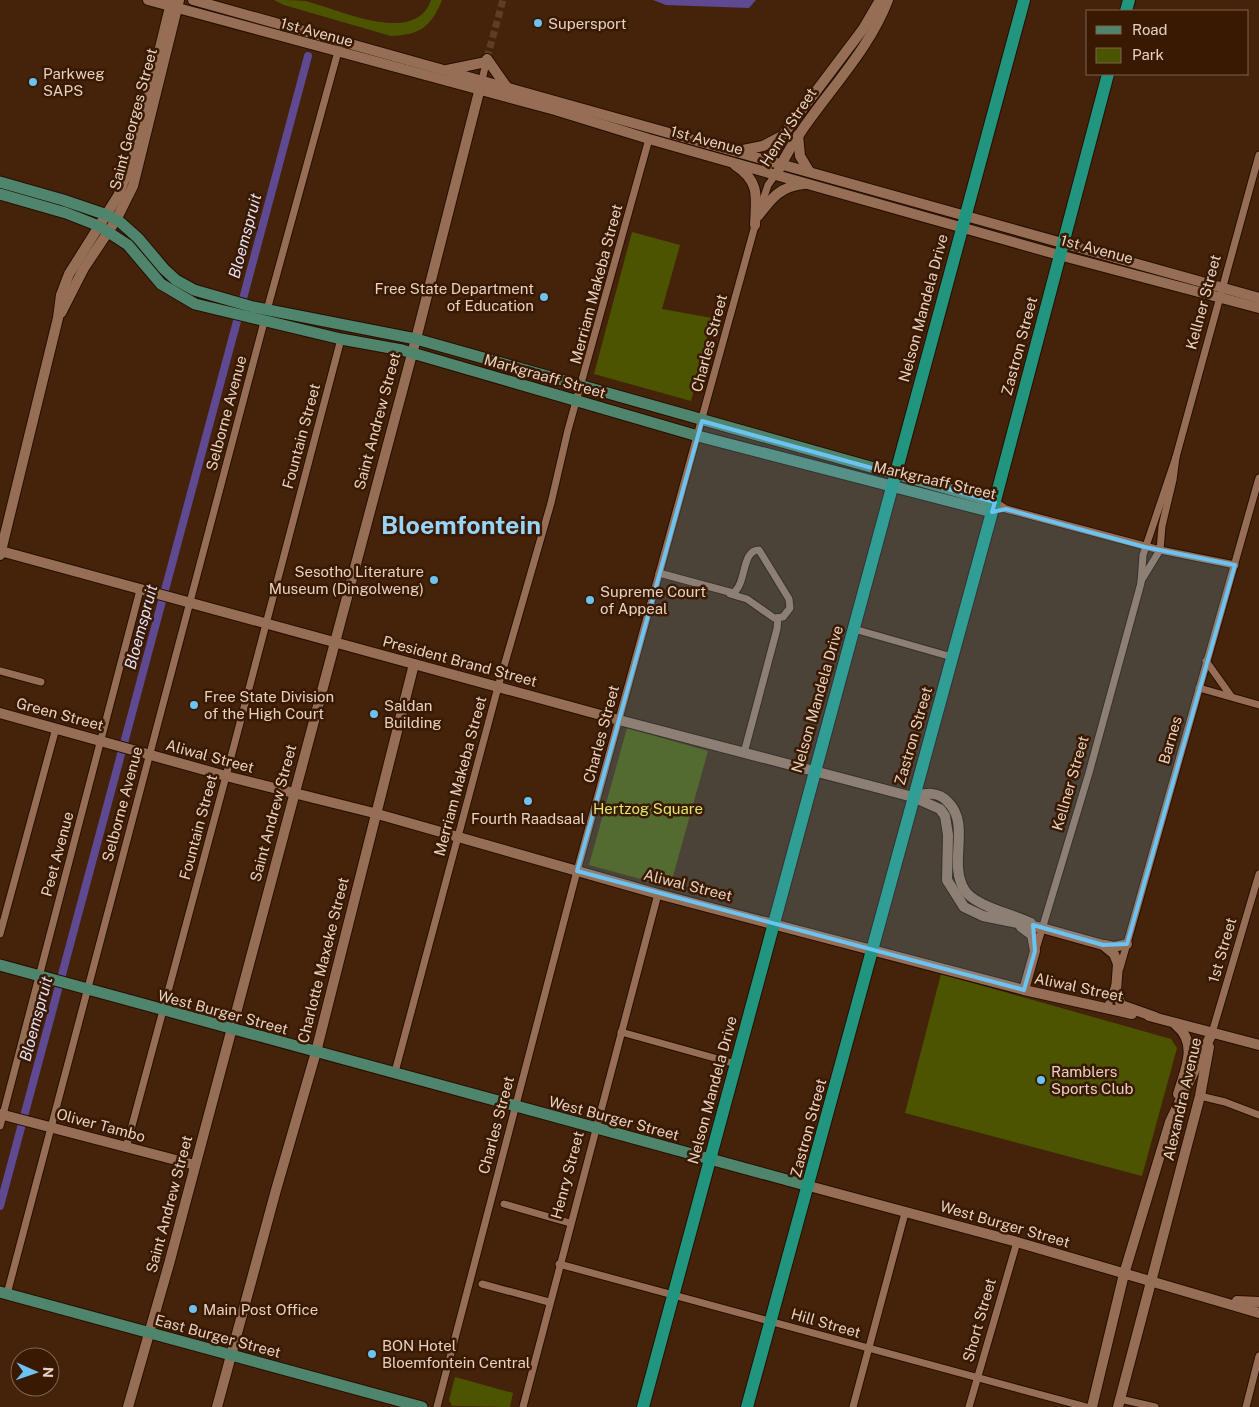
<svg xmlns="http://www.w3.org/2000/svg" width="1259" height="1407" font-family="'Public Sans',sans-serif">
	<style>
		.green { fill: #4d5400 }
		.water { fill: #5e4992 }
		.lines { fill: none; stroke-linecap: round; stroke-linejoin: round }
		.canal { stroke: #5e4992; stroke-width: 8 }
		.street-tunnel { stroke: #5c3d26; stroke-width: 7; stroke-dasharray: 7 3.5; stroke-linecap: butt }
		.street-casing { stroke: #260e00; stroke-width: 9 }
		.secondary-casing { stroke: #260e00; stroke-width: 12 }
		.primary-casing { stroke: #260e00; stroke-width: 13 }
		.highway-casing { stroke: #260e00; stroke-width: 14 }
		.street { stroke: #956e55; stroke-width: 7 }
		.secondary { stroke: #956e55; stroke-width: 10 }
		.primary { stroke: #4f856d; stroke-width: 11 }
		.highway { stroke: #21957d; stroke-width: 12 }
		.marked { fill: #6cc3f2; fill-opacity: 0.2; stroke: #6cc3f2; stroke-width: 4; stroke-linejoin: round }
		.poi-dot { fill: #6cc3f2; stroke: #391901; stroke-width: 2 }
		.labels { text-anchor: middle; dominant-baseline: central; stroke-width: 5; stroke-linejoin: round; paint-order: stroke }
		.poi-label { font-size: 15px; fill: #e6d1c3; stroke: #391901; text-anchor: start }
		.street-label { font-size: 15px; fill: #e6d1c3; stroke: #391901 }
		.park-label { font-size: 15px; fill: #dae86e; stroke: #391901 }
		.water-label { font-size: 16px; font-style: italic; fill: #e3dff5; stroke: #391901 }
		.town-label { font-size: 25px; font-weight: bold; fill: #97d4f8; stroke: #391901 }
	</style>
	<rect width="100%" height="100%" fill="#44230a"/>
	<g class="green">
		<path d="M274,0C284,0 296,0 305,1C339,9 415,47 431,0H442C431,27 420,35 391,36L284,5Z"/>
		<polygon points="632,232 680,245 662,309 712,318 691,401 594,374"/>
		<polygon points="627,728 708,751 670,887 589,865"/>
		<polygon points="941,974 1171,1039 1177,1048 1142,1176 905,1113"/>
		<polygon points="455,1377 513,1393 510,1407 452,1406 449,1400"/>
	</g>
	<polygon class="water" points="653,0 756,0 749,8 666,5"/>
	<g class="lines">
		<polyline class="canal" points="0,1206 308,56"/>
		<polyline class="street-tunnel" points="487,58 503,0"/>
		<defs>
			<g id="street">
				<polyline points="482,80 487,59"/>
				<polyline points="760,209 768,185 776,174"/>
				<polyline points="267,310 339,48"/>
				<polyline points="995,502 1006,509 1160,550 1235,565"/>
				<path d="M659,573L733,593C747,584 741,550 759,550L789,599L790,608L783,617L774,618L747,599L730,594"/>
				<polyline points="1141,581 1160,550 1162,526 1173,480 1176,457 1259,155"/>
				<polyline points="854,629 952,657"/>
				<polyline points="1206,661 1231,696"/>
				<polyline points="0,671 41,682"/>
				<polyline points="1199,688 1259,705"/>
				<polyline points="744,753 777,629 778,618"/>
				<polyline points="0,934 56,728"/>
				<polyline points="1036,949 1089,773 1141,583 1143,555 1176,457"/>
				<polyline points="1120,968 1259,478"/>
				<polyline points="1107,1009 1115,985"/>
				<polyline points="621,1032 736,1064"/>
				<polyline points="1212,1033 1259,874"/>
				<polyline points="395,1072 498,687 551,503 568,430 649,139"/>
				<polyline points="1200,1096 1225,1102 1259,1115"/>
				<polyline points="0,1126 140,590"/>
				<polyline points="126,1148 226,776 341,339"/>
				<polyline points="504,1204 570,1223"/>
				<polyline points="559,1264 1086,1407"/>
				<polyline points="482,1284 549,1302"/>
				<polyline points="7,1294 264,322"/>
				<polyline points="1120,1399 1155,1407"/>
				<polyline points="437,1407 577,871 756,222"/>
				<polyline points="523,1407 658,894"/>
				<polyline points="853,1407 905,1213"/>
				<polyline points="969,1407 1017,1242"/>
				<polyline points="1246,1407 1259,1356"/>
			</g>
			<g id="secondary">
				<polyline points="148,0 555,110 649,139 1059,255 1259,308"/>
				<polyline points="193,0 1259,298"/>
				<polyline points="487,59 506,86"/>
				<polyline points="447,70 486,62"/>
				<polyline points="798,135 800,156 809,171"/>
				<polyline points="743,150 763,146 780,137"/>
				<path d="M735,165C761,182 756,198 755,225"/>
				<polyline points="767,166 783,135 863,29 880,0"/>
				<path d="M779,169C808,109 865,61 888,0"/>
				<path d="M758,216C771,199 780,186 804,184"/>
				<polyline points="61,313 84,268 116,220 133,186 179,0"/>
				<polyline points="1,551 619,720 913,797 940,809 945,816 948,835 947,880 964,907 983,916 1042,928 1103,945 1114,954 1118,964 1116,991 1121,1005 1155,1017"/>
				<polyline points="0,555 58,318 61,295 69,274 118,196 133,158 170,7 169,0"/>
				<polyline points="0,713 226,776 374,813 658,894 1024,990 1132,1014"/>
				<path d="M913,797C926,793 938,791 948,802C971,825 948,862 964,889C973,906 1013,914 1031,923"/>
				<polyline points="1021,927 1032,935 1035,951 1024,990"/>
				<polyline points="1104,945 1114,947 1127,944"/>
				<polyline points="1149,1016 1259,1045"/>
				<path d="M1176,1025C1199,1044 1185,1070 1178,1094"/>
				<polyline points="0,1114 195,1165"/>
				<polyline points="809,1186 1017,1242 1259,1313"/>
				<polyline points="1237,1301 1259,1302"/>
				<polyline points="128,1407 169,1264 416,339 482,80"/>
				<polyline points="217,1407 276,1190 316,1052 414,664"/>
				<polyline points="1092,1407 1124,1274 1170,1122 1212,1033"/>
				<polyline points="1118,1407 1200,1096 1209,1047"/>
			</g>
			<g id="primary">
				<polyline points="0,182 63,200 107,215 120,222 138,238 164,269 176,280 194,290 253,307 416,339 995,502"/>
				<polyline points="0,194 66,213 99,226 128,245 161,284 195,304 341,339 402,350 698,436 992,512"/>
				<polyline points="0,965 809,1186"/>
				<polyline points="0,1292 422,1407"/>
			</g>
			<g id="highway">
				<polyline points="1126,11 1129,0"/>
				<polyline points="643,1407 1024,0"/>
				<polyline points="747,1407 992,512 1108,74"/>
			</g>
		</defs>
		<use href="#street" class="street-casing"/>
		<use href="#secondary" class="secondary-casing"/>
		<use href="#primary" class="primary-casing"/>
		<use href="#highway" class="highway-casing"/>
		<use href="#street" class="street"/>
		<use href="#secondary" class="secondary"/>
		<use href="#primary" class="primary"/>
		<use href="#highway" class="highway"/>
	</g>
	<path class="marked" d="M702,421L995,502L992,512L1006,509L1145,547L1235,565L1127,944L1103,945L1033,925L1035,951L1024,990L577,871Z"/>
	<g class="poi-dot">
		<circle cx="538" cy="23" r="5"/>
		<circle cx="33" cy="82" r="5"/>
		<circle cx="544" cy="297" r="5"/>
		<circle cx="434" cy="580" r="5"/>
		<circle cx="590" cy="600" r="5"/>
		<circle cx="194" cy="705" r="5"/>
		<circle cx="374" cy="714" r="5"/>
		<circle cx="528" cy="801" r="5"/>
		<circle cx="1041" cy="1080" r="5"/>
		<circle cx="193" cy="1309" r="5"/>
		<circle cx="372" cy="1354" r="5"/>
	</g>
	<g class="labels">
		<g class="poi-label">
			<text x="548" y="23">Supersport</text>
			<text x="43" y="73">Parkweg<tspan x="43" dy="17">SAPS</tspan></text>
			<text x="534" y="288" text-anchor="end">Free State Department<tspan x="534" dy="17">of Education</tspan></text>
			<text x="424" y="571" text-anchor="end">Sesotho Literature<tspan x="424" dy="17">Museum (Dingolweng)</tspan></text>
			<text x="600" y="591">Supreme Court<tspan x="600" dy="17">of Appeal</tspan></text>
			<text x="204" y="696">Free State Division<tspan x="204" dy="17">of the High Court</tspan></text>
			<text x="384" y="705">Saldan<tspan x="384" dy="17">Building</tspan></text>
			<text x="528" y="818" text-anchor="middle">Fourth Raadsaal</text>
			<text x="1051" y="1071">Ramblers<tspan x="1051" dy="17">Sports Club</tspan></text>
			<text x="203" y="1309">Main Post Office</text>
			<text x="382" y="1345">BON Hotel<tspan x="382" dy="17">Bloemfontein Central</tspan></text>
		</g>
		<g class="street-label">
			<text transform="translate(317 32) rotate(15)">1st Avenue</text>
			<text transform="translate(133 119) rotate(-75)">Saint Georges Street</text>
			<text transform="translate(788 127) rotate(-57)">Henry Street</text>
			<text transform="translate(707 140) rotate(15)">1st Avenue</text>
			<text transform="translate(1097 249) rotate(15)">1st Avenue</text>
			<text transform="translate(596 284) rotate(-75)">Merriam Makeba Street</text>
			<text transform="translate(1203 302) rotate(-75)">Kellner Street</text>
			<text transform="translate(923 308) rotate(-75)">Nelson Mandela Drive</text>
			<text transform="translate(709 343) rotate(-75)">Charles Street</text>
			<text transform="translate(1019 346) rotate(-75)">Zastron Street</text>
			<text transform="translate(545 376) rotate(16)">Markgraaff Street</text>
			<text transform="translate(226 413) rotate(-75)">Selborne Avenue</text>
			<text transform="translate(377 421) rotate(-75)">Saint Andrew Street</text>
			<text transform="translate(301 436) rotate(-75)">Fountain Street</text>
			<text transform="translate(935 480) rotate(13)">Markgraaff Street</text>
			<text transform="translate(460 661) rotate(15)">President Brand Street</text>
			<text transform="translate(817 699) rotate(-74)">Nelson Mandela Drive</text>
			<text transform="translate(60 714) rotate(15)">Green Street</text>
			<text transform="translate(601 734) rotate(-75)">Charles Street</text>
			<text transform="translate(913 736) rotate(-74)">Zastron Street</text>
			<text transform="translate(1170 740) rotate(-74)">Barnes</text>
			<text transform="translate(210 756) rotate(15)">Aliwal Street</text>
			<text transform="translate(460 776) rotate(-75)">Merriam Makeba Street</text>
			<text transform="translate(1070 783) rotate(-74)">Kellner Street</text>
			<text transform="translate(122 804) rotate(-75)">Selborne Avenue</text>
			<text transform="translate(273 813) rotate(-75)">Saint Andrew Street</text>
			<text transform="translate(198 827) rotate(-75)">Fountain Street</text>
			<text transform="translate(57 854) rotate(-75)">Peet Avenue</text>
			<text transform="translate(688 885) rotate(14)">Aliwal Street</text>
			<text transform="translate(1222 950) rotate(-74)">1st Street</text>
			<text transform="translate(323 960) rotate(-76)">Charlotte Maxeke Street</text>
			<text transform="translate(1079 987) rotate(12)">Aliwal Street</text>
			<text transform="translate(223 1012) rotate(15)">West Burger Street</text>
			<text transform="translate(712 1090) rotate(-75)">Nelson Mandela Drive</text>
			<text transform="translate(1182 1099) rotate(-77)">Alexandra Avenue</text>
			<text transform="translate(614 1118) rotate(15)">West Burger Street</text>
			<text transform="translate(101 1125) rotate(15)">Oliver Tambo</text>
			<text transform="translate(496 1125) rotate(-75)">Charles Street</text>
			<text transform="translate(808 1128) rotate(-75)">Zastron Street</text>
			<text transform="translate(567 1175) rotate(-75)">Henry Street</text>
			<text transform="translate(169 1204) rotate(-75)">Saint Andrew Street</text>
			<text transform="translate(1005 1224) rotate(16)">West Burger Street</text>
			<text transform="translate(979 1320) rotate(-74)">Short Street</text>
			<text transform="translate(826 1323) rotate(16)">Hill Street</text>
			<text transform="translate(218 1336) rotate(15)">East Burger Street</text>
		</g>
		<g class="park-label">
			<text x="648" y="808">Hertzog Square</text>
		</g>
		<g class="water-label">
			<text transform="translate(245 236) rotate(-75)">Bloemspruit</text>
			<text transform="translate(141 627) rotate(-75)">Bloemspruit</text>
			<text transform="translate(36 1019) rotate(-75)">Bloemspruit</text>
		</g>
		<g class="town-label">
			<text x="461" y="525">Bloemfontein</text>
		</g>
	</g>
	<rect x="1086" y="10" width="162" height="65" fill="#391901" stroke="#7e634f"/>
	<rect x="1096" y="26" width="25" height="8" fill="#4f856d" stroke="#7e634f"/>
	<text x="1132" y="35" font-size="15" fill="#e6d1c3">Road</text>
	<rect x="1096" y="48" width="25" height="15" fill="#4d5400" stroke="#7e634f"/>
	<text x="1132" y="60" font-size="15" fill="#e6d1c3">Park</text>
	<g transform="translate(35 1372) rotate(92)"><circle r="24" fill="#391901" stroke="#7e634f"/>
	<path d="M0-4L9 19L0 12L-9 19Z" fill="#6cc3f2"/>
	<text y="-8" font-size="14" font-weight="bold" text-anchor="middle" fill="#e6d1c3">N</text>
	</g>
</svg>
